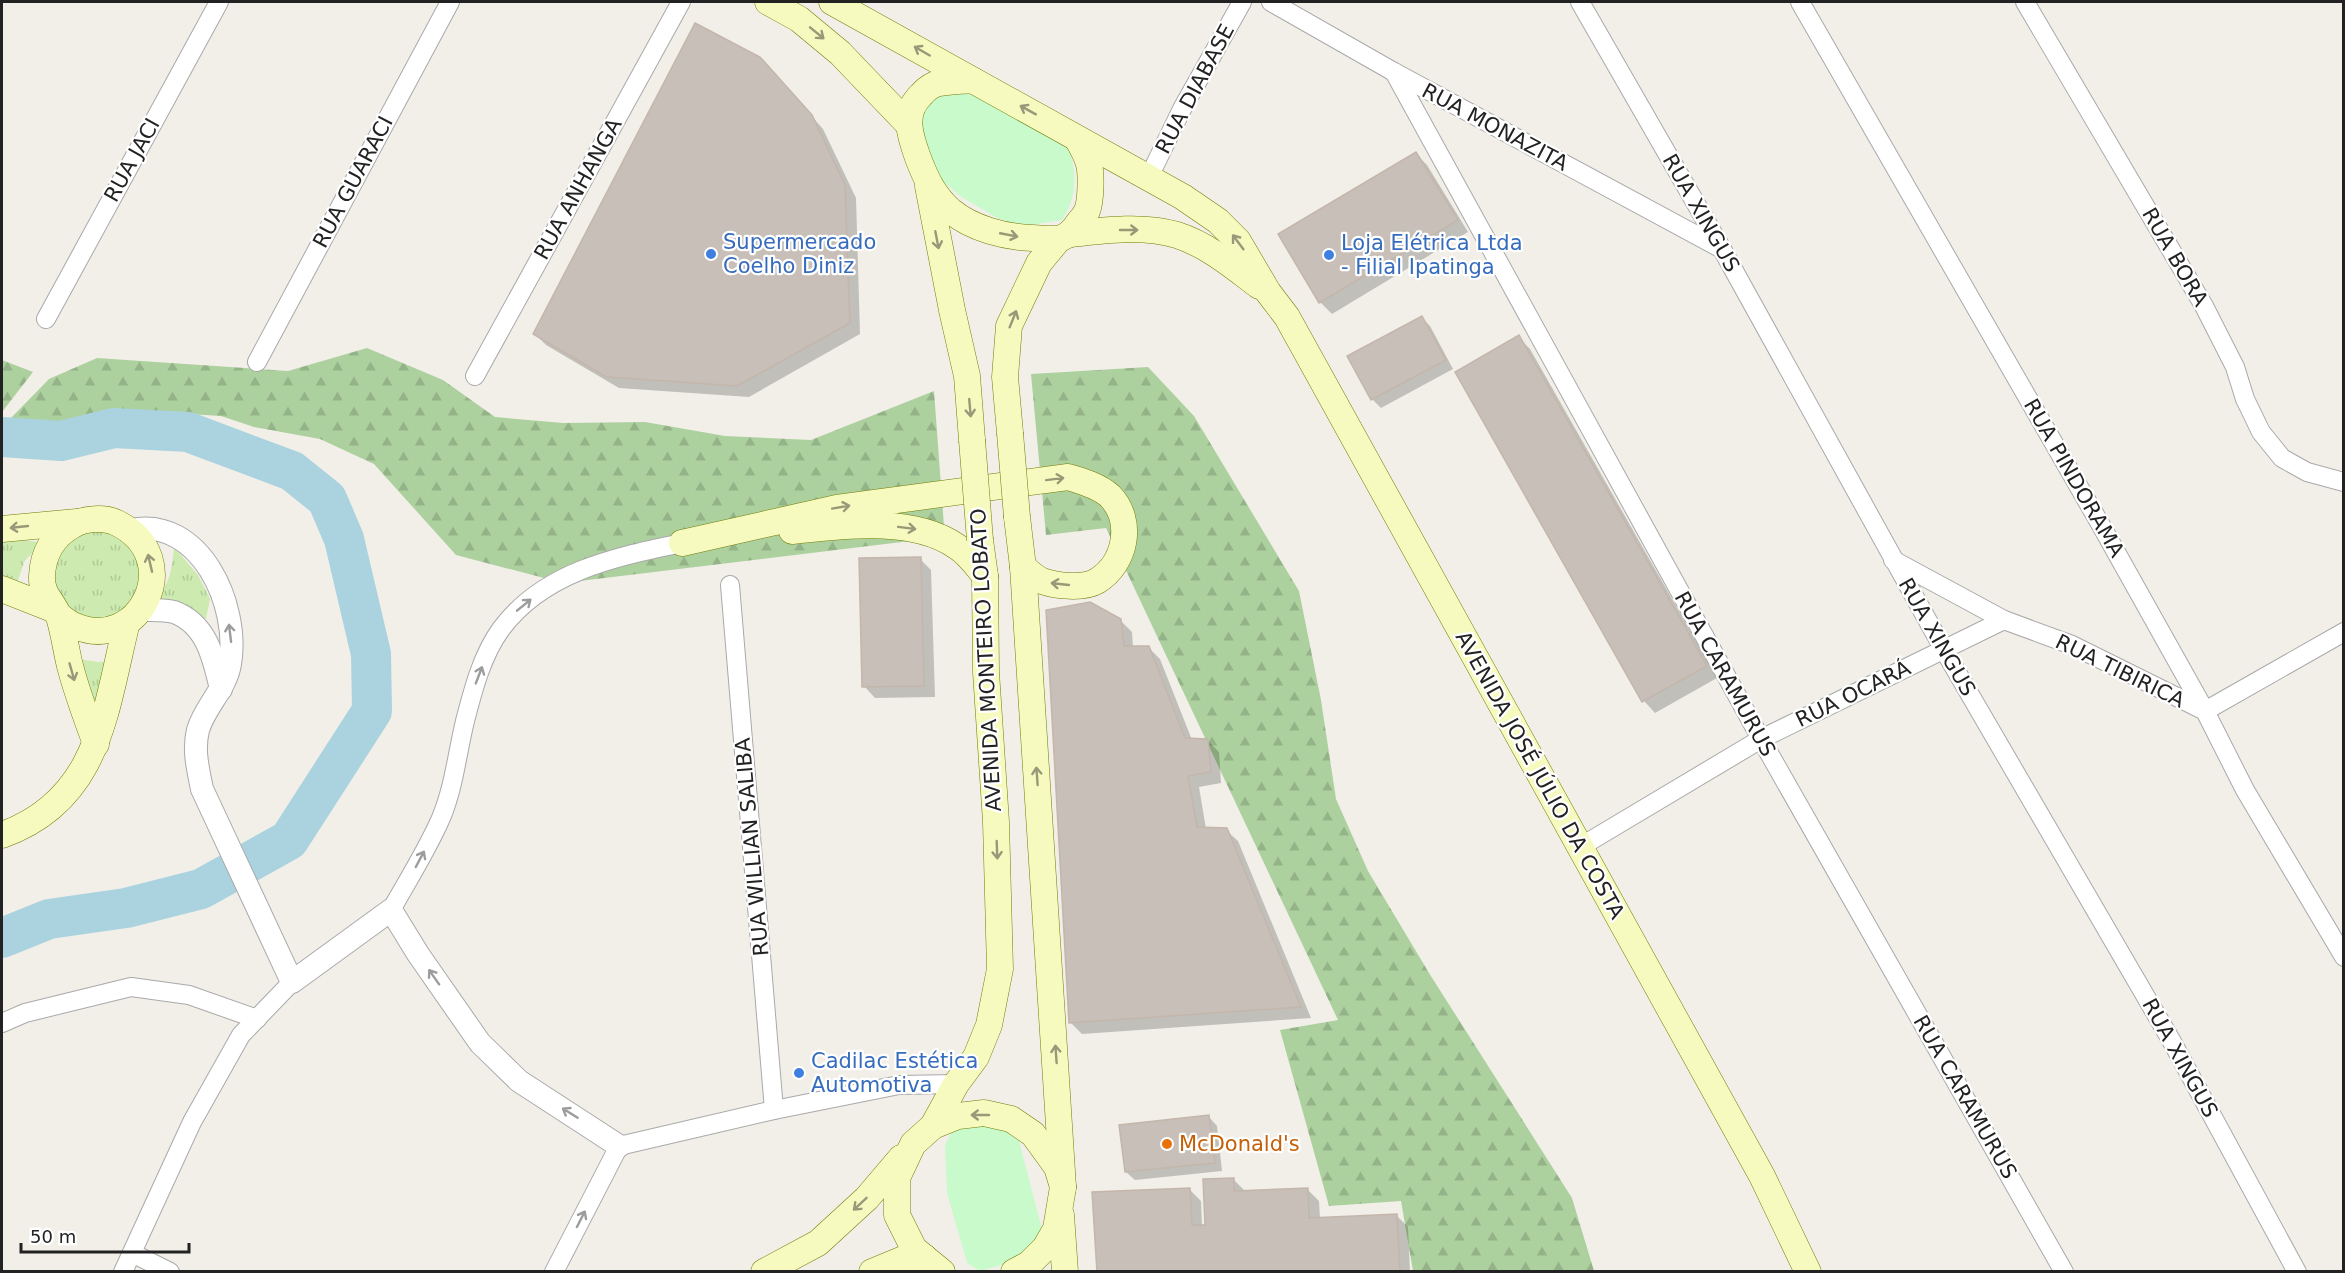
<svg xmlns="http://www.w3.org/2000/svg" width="2345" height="1273" font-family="'DejaVu Sans',sans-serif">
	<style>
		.grass { fill: url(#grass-tufts) }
		.forest { fill: url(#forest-firs) }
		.park { fill: #c8facc }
		.shadow { fill: #0003 }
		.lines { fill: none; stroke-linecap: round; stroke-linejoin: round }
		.river { stroke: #aad3df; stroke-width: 40 }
		.building { fill: #c7bfb8; stroke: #c4b6ab; stroke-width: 1.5 }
		.minor-casing { stroke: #a9a9a9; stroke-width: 20 }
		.tertiary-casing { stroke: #a9a9a9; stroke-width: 24 }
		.secondary-casing { stroke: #707d05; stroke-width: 27 }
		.minor { stroke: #fff; stroke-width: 18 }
		.tertiary { stroke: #fff; stroke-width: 22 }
		.secondary { stroke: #f7fabf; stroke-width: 26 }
		.secondary-bridge-casing { stroke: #707d05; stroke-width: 27; stroke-linecap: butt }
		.secondary-bridge { stroke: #f7fabf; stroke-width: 26 }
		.oneway { stroke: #979978 }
		.oneway2 { stroke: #9c9c9c }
		.shop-dot { fill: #3f7fe0; stroke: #fff; stroke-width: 2 }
		.food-dot { fill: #e8710a; stroke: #fff; stroke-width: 2 }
		.labels { text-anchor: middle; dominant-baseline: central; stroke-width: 4.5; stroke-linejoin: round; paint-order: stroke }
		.street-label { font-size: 21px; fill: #222; stroke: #fff }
		.shop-label { font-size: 21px; fill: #366cbe; stroke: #fff; text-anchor: start }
		.food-label { font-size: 21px; fill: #c56008; stroke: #fff; text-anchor: start }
	</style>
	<defs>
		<pattern id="grass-tufts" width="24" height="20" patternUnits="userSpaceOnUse" patternTransform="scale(1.5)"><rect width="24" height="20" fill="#cdebb0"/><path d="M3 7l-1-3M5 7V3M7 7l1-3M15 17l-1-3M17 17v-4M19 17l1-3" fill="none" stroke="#b0c997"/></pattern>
		<pattern id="forest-firs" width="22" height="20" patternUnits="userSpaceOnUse" patternTransform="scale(1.5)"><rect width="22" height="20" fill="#add19e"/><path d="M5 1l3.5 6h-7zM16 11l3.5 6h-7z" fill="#95b388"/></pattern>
	</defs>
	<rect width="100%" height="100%" fill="#f2efe9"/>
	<g class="grass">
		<path d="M101,527L129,540L143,568L136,598L112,618L82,619L57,601C49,543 46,548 101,527Z"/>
		<polygon points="4,537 44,543 25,560 17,583 2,580 2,538"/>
		<path d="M174,547L198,575L210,599L206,619L172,602L156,600C170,583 172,569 174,547Z"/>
		<polygon points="73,658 98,662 109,661 91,719"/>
	</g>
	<g class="forest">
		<polygon points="367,348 443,380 495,417 563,423 645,422 725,436 811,440 934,391 945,540 943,537 563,583 456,555 374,464 320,439 254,427 221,416 141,411 35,432 10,419 49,379 97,358 288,371"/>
		<polygon points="2,360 33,372 2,412"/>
		<polygon points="1148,367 1194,416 1299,591 1321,700 1336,799 1368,871 1429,973 1572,1198 1594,1271 1413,1271 1401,1201 1329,1206 1280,1030 1338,1020 1106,528 1046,535 1031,374"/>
	</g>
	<g class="park">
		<path d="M940,90H966L1068,145C1077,174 1078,194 1062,220L1024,226L997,218L960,196L933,173L921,122L926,105Z"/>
		<polygon points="994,1123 1018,1137 1044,1237 1012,1262 980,1271 967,1263 947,1193 945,1145 954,1128"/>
	</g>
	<g class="shadow">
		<polygon points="771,70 823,129 856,198 860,334 749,397 619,388 546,345 535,334"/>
		<polygon points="1416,154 1427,165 1468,232 1332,314 1320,302 1280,235"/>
		<polygon points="1422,318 1430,326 1453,369 1381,408 1372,399 1349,357"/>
		<polygon points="1518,337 1530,349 1717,678 1655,713 1644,701 1457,372"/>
		<polygon points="920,559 931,570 935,697 875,698 864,686"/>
		<polygon points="1120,620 1132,632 1133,647 1148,647 1160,659 1192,740 1208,741 1219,752 1221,783 1199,787 1206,829 1226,830 1238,841 1311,1018 1082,1034 1071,1023"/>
		<polygon points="1209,1117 1217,1126 1222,1171 1135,1180 1126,1172"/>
		<polygon points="1233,1179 1245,1191 1307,1189 1319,1201 1320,1219 1396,1215 1408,1227 1410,1272 1098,1272 1189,1189 1201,1201 1202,1226 1207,1226"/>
	</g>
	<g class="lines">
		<polyline class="river" points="2,437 61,441 114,428 188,432 292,471 327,499 344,539 371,654 372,711 289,840 201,889 126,908 49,919 2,938"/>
	</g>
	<g class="building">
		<polygon points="695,23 760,57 812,115 845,185 850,323 737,386 606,377 533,334"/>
		<polygon points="1416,152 1458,220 1319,303 1278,234"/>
		<polygon points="1422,316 1446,360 1371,400 1347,356"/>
		<polygon points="1519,335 1707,666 1642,702 1455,372"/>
		<polygon points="921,557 924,686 862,687 859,558"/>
		<polygon points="1090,602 1121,619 1124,646 1149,646 1185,738 1208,739 1211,772 1188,776 1197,827 1227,828 1301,1007 1069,1023 1046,610"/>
		<polygon points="1209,1115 1215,1163 1125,1172 1119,1125"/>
		<polygon points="1234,1178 1234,1191 1308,1188 1309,1218 1397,1214 1400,1272 1097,1272 1092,1192 1190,1188 1192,1225 1205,1225 1203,1179"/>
	</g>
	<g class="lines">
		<defs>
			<g id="minor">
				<polyline points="1271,2 1394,72 1722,249"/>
				<polyline points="1580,2 1722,249 1944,650 2171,1040 2297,1272"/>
				<polyline points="1800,2 2102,527 2205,711 2245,790 2344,957"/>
				<polyline points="2025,2 2204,306 2235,367 2245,399 2261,432 2282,458 2307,472 2344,482"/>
				<polyline points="1394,72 1761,739 2064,1272"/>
				<polyline points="1149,177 1182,109 1242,2"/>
				<polyline points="46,319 219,2"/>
				<polyline points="257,362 450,2"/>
				<polyline points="475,376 681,2"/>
				<polyline points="1893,560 2004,620 2072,645 2205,711 2344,632"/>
				<polyline points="730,585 774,1110"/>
				<polyline points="1580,847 1761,739 2004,620"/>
				<path d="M391,910C408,880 427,850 441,818C454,787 457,754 465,721C473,690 482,655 501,629C544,571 616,557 682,543"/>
				<polyline points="2,1023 25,1013 131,987 189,995 257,1019"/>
				<polyline points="132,1253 170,1272"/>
				<polyline points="123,1272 192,1122 241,1035 292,982"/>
				<polyline points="554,1272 619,1146 774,1110 899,1085 956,1084"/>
			</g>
			<g id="tertiary">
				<path d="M131,530C200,516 240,605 230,664C226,689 205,706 198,730C193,750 198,769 202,789L292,982L391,910L418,954L480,1043L519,1081L619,1146"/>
				<path d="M141,610C151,610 164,609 174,612C207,624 214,659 221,689"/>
			</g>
			<g id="secondary">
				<polyline points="768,2 799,19 840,53 908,124"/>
				<polyline points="832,2 1183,197 1218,221 1238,241 1268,292 1287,317 1762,1176 1808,1272"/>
				<path d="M972,80C962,81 950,81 940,83C933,84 926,89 921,95C902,113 910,136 918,158C926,179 934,196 951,211C973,229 1005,237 1032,238C1056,239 1064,244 1079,222C1082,219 1085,215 1087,211C1091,201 1092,171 1088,161C1086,154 1082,147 1078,140"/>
				<polyline points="928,186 952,310 967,376 972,440"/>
				<path d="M1071,234C1105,230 1144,225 1177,235C1208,245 1234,267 1259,286"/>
				<polyline points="1010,433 1005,377 1009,326 1039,263 1058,240"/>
				<polyline points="1017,517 1023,567 1063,1187"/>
				<polyline points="2,529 77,522"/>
				<path d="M792,531C842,526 912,516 956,546C968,553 976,565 985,576"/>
				<path d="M682,543L837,508L1068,477C1082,481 1099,486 1110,496C1134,521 1126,563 1097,581C1083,589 1056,586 1042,581C1035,578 1029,572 1023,567"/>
				<polyline points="2,589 55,610"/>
				<path d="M58,615C63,618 68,623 73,625C139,656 188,558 117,523C105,517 85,518 73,525C53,536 43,553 42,576C41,595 54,602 59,617C64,633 66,650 70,666C77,693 87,719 96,744"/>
				<path d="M2,835C100,800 105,710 127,622"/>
				<polyline points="933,1126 956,1084 976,1057 989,1025 1000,969 996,822 986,672 985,576 980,540"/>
				<polyline points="1061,1215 1065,1272"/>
				<polyline points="764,1272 818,1243 867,1198 901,1158"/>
				<polyline points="872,1272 901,1260 924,1257"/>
				<polyline points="942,1272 914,1249 897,1215 897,1178 913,1144 933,1126 958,1116 984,1113 1011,1119 1033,1134 1057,1167 1063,1187 1056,1229 1045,1248 1029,1264 1014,1272"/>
			</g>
		</defs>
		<use href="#minor" class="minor-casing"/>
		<use href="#tertiary" class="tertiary-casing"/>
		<use href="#secondary" class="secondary-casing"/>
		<use href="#minor" class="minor"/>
		<use href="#tertiary" class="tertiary"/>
		<use href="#secondary" class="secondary"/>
		<defs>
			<g id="secondary-bridge">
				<polyline points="1010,433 1017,517"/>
				<polyline points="972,440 980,540"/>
			</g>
		</defs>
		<use href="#secondary-bridge" class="secondary-bridge-casing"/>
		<use href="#secondary-bridge" class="secondary-bridge"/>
	</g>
	<defs><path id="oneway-shaft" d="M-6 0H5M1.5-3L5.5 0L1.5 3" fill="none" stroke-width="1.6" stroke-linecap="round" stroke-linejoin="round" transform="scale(1.5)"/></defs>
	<g class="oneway">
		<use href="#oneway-shaft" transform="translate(817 33) rotate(39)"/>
		<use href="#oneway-shaft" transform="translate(922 51) rotate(-150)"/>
		<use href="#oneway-shaft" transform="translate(1028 110) rotate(-151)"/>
		<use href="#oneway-shaft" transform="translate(1129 230)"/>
		<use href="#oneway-shaft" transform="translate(1009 235) rotate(11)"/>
		<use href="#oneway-shaft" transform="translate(937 240) rotate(79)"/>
		<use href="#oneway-shaft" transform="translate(1238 242) rotate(-127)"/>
		<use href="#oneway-shaft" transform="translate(1013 319) rotate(-68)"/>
		<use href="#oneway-shaft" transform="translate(970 408) rotate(85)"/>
		<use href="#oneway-shaft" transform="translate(1055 479) rotate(-7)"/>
		<use href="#oneway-shaft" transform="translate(841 507) rotate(-10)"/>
		<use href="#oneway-shaft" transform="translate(19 527) rotate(174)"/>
		<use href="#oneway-shaft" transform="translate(907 528) rotate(7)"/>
		<use href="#oneway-shaft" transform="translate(150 563) rotate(-103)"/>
		<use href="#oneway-shaft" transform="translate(1060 584) rotate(-174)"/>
		<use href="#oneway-shaft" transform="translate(72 672) rotate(74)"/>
		<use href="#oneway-shaft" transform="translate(1037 776) rotate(-94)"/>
		<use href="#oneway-shaft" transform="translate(997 850) rotate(88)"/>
		<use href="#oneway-shaft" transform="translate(1056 1054) rotate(-94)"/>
		<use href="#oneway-shaft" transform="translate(980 1115) rotate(180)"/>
		<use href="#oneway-shaft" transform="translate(860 1204) rotate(137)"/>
	</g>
	<g class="oneway2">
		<use href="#oneway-shaft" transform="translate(524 605) rotate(-39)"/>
		<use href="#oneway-shaft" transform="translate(230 633) rotate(-97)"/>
		<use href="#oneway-shaft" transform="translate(479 675) rotate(-69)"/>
		<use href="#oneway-shaft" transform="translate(420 859) rotate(-62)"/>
		<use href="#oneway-shaft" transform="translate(434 977) rotate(-125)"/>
		<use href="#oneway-shaft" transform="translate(570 1113) rotate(-148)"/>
		<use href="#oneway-shaft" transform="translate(581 1219) rotate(-63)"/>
	</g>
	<g class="shop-dot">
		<circle cx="711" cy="254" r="6"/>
		<circle cx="1329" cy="255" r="6"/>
		<circle cx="799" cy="1073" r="6"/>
	</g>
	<circle class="food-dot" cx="1167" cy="1144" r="6"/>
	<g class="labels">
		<g class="street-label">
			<text transform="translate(1195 89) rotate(-62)">RUA DIABASE</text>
			<text transform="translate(1495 127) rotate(28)">RUA MONAZITA</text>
			<text transform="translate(132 160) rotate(-61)">RUA JACI</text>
			<text transform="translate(353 182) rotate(-62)">RUA GUARACI</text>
			<text transform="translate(578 189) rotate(-61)">RUA ANHANGA</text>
			<text transform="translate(1701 213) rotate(60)">RUA XINGUS</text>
			<text transform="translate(2175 257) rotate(60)">RUA BORA</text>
			<text transform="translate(2074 478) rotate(60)">RUA PINDORAMA</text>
			<text transform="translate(1937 637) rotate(60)">RUA XINGUS</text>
			<text transform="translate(986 660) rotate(-93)">AVENIDA MONTEIRO LOBATO</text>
			<text transform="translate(2120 671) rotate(26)">RUA TIBIRICA</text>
			<text transform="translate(1725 674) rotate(61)">RUA CARAMURUS</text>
			<text transform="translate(1853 694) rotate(-26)">RUA OCARÁ</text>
			<text transform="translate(1540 775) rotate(61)">AVENIDA JOSÉ JÚLIO DA COSTA</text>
			<text transform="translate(752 847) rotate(-95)">RUA WILLIAN SALIBA</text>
			<text transform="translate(2180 1058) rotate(61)">RUA XINGUS</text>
			<text transform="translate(1965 1097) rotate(60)">RUA CARAMURUS</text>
		</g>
		<g class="shop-label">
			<text x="723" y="242">Supermercado<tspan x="723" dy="24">Coelho Diniz</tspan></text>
			<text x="1341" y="243">Loja Elétrica Ltda<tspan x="1341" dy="24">- Filial Ipatinga</tspan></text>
			<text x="811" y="1061">Cadilac Estética<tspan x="811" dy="24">Automotiva</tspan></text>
		</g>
		<g class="food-label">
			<text x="1179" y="1144">McDonald's</text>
		</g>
	</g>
	<rect width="2345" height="1273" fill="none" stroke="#222222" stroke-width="6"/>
	<path d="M21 1243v9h168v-9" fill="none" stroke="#222222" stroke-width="3"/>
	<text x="30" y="1243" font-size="18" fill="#222222" stroke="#ffffff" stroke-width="4.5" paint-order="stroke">50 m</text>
</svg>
